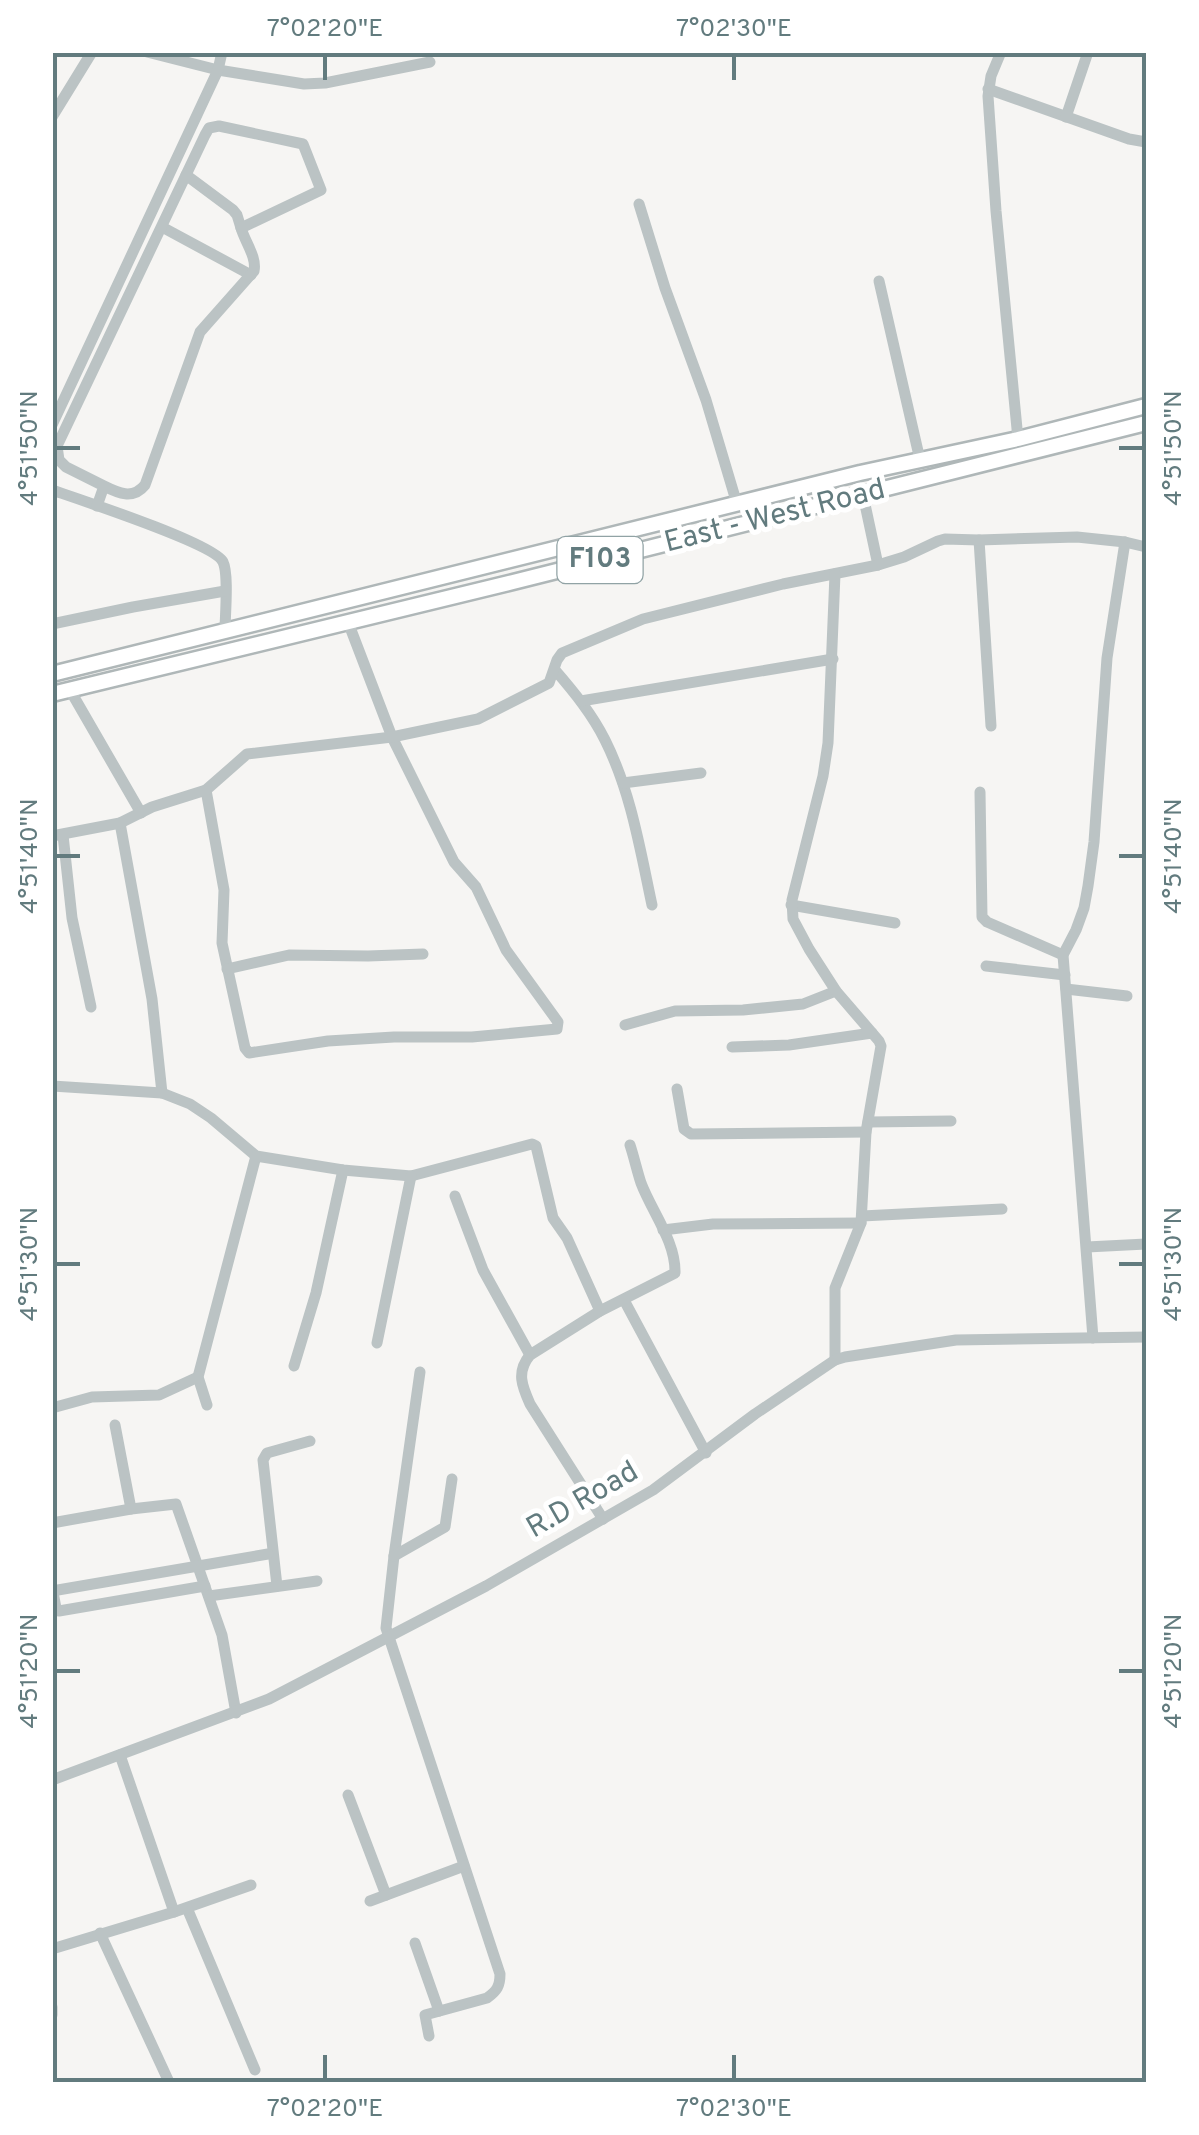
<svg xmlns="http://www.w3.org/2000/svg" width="1199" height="2135" font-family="Overpass,sans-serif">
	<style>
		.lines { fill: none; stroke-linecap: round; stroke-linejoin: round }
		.major-casing { stroke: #afb7b8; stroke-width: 19 }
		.minor { stroke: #bbc3c4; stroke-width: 11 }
		.major { stroke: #fff; stroke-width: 14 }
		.ticks { fill: none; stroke: #627b7e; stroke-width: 4 }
		.labels { text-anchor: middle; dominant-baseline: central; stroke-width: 10; stroke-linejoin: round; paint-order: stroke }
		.shield { fill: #fff; stroke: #91a3a5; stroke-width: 2.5 }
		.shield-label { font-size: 28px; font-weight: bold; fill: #627b7e }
		.street-label { font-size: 30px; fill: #627b7e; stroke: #fff }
		.neatline { fill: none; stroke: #627b7e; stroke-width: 4 }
		.ticks-label { font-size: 25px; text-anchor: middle; fill: #627b7e }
	</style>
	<rect width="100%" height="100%" fill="#f6f5f3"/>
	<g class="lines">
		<defs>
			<g id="major">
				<polyline points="52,674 860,473 1018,439 1146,406"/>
				<polyline points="52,694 513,582 1146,423"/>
			</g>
		</defs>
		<use href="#major" class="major-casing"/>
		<g class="minor">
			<polyline points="147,52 218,70 304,84 325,83 430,62"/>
			<polyline points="1001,52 991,76 988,96 996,211 1018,439"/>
			<polyline points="988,89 1129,139 1146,142"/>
			<polyline points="52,117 92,52"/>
			<polyline points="1066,117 1088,52"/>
			<polyline points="186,175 233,210 237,215 241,228"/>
			<polyline points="639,204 665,288 706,400 737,504"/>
			<polyline points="162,227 251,275"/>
			<polyline points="879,281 920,460"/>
			<polyline points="52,425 218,70 222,52"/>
			<path d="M52,490C78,499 215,544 223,562C229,574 225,616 225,631"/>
			<polyline points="863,495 878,565"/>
			<path d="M97,506L104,486C118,493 133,500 145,485L200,332L254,271C257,257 245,242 241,228L321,190L303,144L219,126L209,128L205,135L57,446L59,460L66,467L104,486"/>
			<polyline points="979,540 991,726"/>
			<polyline points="52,624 133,607 225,591"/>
			<path d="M555,670C574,692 592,714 605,740C631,792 640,849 652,905"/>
			<polyline points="70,690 141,813"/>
			<polyline points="581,701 833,659"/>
			<polyline points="623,783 701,773"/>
			<polyline points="206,790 224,890 222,943 245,1048 249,1053 328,1041 394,1037 472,1037 557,1029 558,1022 506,950 476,887 454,862 392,737 348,622"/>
			<polyline points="980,792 982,917 987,922 1063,955"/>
			<polyline points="120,823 152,999 162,1093"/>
			<polyline points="63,835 72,918 91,1007"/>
			<polyline points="52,836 120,823 152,807 206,790 247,754 392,737 478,719 549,683 557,660 562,653 643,619 783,584 878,565 904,557 938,541 945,539 979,540 1077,537 1125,542 1146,547"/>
			<polyline points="791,905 895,923"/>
			<polyline points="986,966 1065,975"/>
			<polyline points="227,969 289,955 368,956 423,954"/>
			<polyline points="1066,989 1127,996"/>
			<polyline points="625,1025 675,1011 743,1010 803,1004 836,991"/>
			<polyline points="732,1047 789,1045 872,1033"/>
			<polyline points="52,1086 162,1093 190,1104 211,1118 256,1156 343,1170 411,1176 532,1144 536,1146 553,1218 567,1238 600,1311"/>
			<polyline points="677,1089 684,1129 691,1134 866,1132"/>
			<polyline points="868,1122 951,1121"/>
			<polyline points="455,1196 483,1270 530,1355"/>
			<polyline points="862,1216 1002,1209"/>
			<polyline points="663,1230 713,1224 861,1223"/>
			<polyline points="1087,1247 1146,1244"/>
			<polyline points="624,1300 706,1453"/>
			<polyline points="1093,1338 1063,955 1076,930 1084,908 1088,886 1094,842 1107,658 1125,542"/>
			<polyline points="377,1343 411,1176"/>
			<polyline points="835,1360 835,1288 861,1223 866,1132 881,1046 879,1041 836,991 809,949 793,919 792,900 823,776 828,743 835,574"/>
			<polyline points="294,1366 316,1293 343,1170"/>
			<path d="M420,1372L394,1556L386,1628L500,1974C500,1986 497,1991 487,1998L425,2015L429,2036"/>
			<polyline points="207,1405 198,1377 256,1156"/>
			<polyline points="52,1408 92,1397 159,1395 198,1377"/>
			<polyline points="115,1425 131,1509"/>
			<path d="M603,1519L530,1404C522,1386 516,1372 530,1355L600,1311L675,1273C676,1242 652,1212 641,1183C637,1171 634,1157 630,1145"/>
			<polyline points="52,1523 131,1509 176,1504 222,1635 236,1713"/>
			<polyline points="394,1556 445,1527 452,1479"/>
			<polyline points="277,1586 263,1460 267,1453 310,1441"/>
			<polyline points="52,1587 56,1608 59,1611 205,1586"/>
			<polyline points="52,1591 268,1554"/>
			<polyline points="209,1596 317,1581"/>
			<polyline points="120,1755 174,1912"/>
			<polyline points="52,1780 269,1699 486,1586 653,1490 755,1414 835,1360 845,1357 956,1340 1146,1337"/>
			<polyline points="348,1795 386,1895"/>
			<polyline points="370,1901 464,1866"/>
			<polyline points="187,1908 255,2070"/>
			<polyline points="100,1933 169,2082"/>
			<polyline points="415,1943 439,2011"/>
			<polyline points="52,1949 174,1912 251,1885"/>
			<polyline points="52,2007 52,2015"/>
		</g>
		<use href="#major" class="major"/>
	</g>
	<path class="ticks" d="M325,55V80M734,55V80M55,448H80M1119,448H1144M55,856H80M1119,856H1144M55,1264H80M1119,1264H1144M55,1671H80M1119,1671H1144M325,2055V2080M734,2055V2080"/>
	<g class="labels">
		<rect class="shield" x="557.5" y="537" width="85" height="46" rx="8"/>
		<g class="shield-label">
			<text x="600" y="560">F103</text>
		</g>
		<g class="street-label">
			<text transform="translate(775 517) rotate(-14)">East - West Road</text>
			<text transform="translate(583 1501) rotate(-30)">R.D Road</text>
		</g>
	</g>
	<rect width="1199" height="2135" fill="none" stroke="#ffffff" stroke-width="110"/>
	<rect x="55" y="55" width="1089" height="2025" class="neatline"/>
	<g class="ticks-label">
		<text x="325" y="36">7°02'20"E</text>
		<text x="734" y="36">7°02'30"E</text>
		<text transform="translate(28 448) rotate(-90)" y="9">4°51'50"N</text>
		<text transform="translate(1172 448) rotate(-90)" y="9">4°51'50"N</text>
		<text transform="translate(28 856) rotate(-90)" y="9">4°51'40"N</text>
		<text transform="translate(1172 856) rotate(-90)" y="9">4°51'40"N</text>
		<text transform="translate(28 1264) rotate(-90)" y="9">4°51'30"N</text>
		<text transform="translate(1172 1264) rotate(-90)" y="9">4°51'30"N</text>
		<text transform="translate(28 1671) rotate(-90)" y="9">4°51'20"N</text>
		<text transform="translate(1172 1671) rotate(-90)" y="9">4°51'20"N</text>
		<text x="325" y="2116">7°02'20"E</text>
		<text x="734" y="2116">7°02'30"E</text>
	</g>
</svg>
